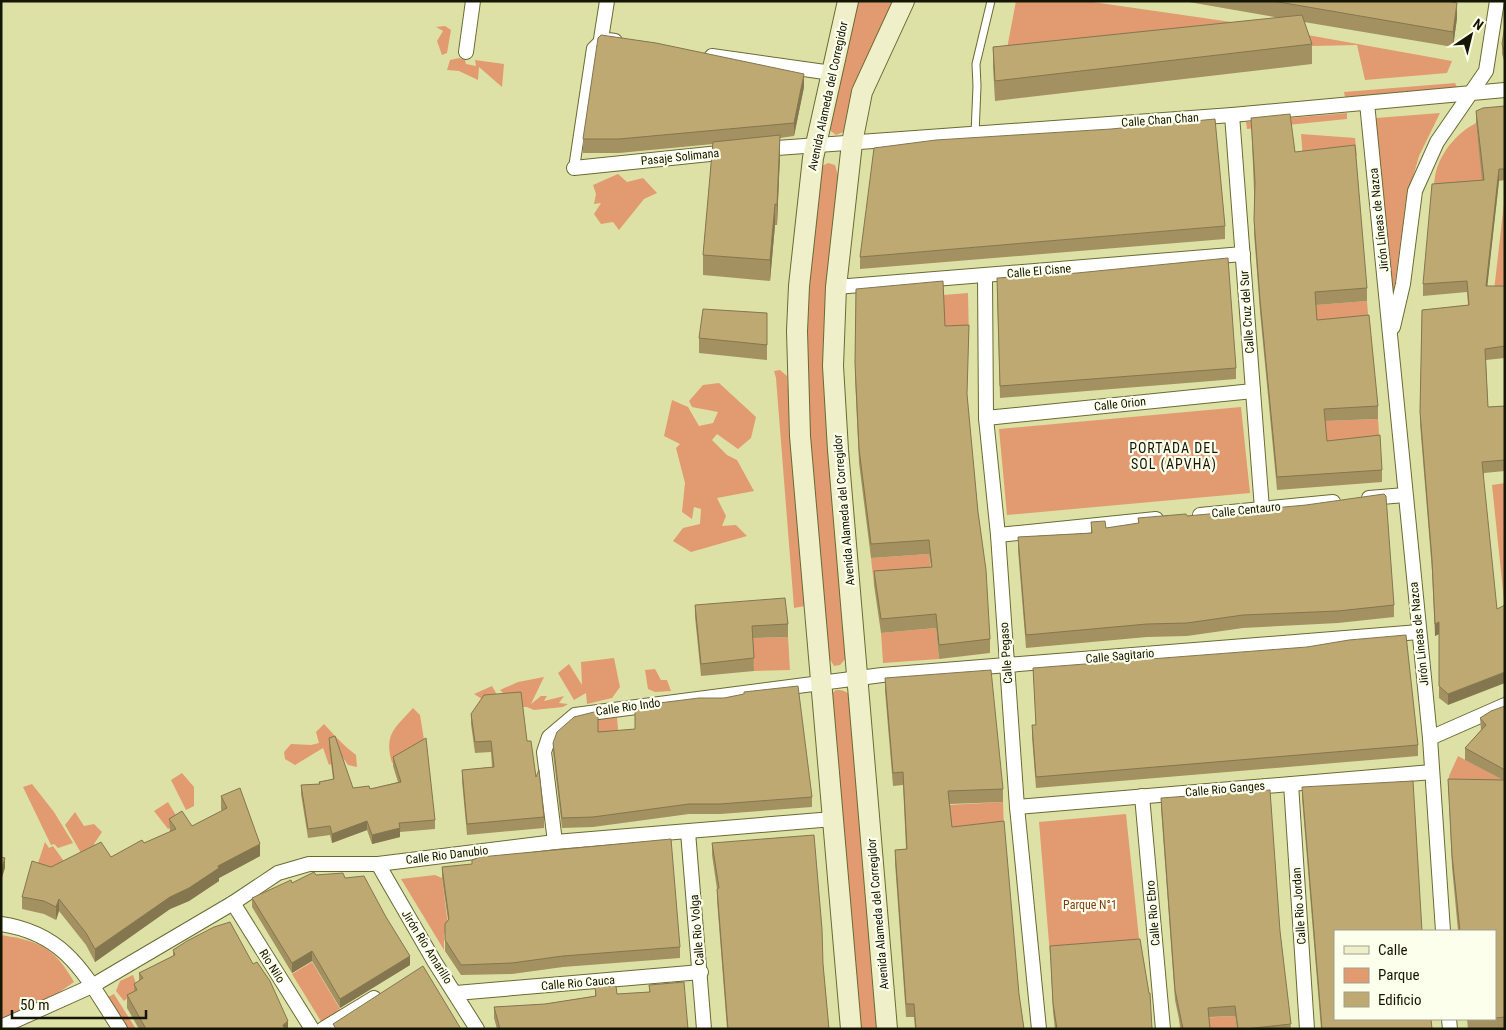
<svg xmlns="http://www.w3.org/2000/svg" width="1506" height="1030" font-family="'Roboto Condensed',sans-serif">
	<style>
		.green { fill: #e29a71 }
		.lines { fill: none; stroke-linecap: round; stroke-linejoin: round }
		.service-casing { stroke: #696b33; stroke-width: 9 }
		.pedestrian-casing { stroke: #696b33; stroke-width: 12 }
		.minor-casing { stroke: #696b33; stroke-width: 16 }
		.secondary-casing { stroke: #696b33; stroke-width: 22 }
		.service { stroke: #fff; stroke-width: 7 }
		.pedestrian { stroke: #fff; stroke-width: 10 }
		.minor { stroke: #fff; stroke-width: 14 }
		.secondary { stroke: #eff0ca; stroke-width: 20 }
		.wall { fill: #a39161 }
		.shaded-wall { fill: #84764f }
		.building { fill: #bda971; stroke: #84764f }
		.labels { text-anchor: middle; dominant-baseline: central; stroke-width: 4.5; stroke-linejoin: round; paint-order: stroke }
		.street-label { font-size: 12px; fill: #151601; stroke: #fdffed }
		.park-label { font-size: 12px; fill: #7f3f13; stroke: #fdffed }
		.neighbourhood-label { font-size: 14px; letter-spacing: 1px; fill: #151601; stroke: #fdffed }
	</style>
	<rect width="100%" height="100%" fill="#dee1a5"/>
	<g class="green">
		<polygon points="857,1 895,1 846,131 836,135 828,129"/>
		<polygon points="1016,1 1086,1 1252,25 1452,61 1447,73 1365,80 1357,45 1312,46 1295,34 1005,59"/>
		<polygon points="445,26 451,30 447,53 442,55 437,41 443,31 436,27"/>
		<polygon points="459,58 465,60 466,64 476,66 475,60 504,64 502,87 479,67 478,80 459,71 447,70 450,60"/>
		<polygon points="1455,83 1457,87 1345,97 1344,92"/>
		<polygon points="1347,113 1347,119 1247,129 1246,122"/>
		<polygon points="1440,113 1419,156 1406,201 1393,298 1376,118"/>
		<path d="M1476,123L1483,182L1434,187C1434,160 1453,135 1476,123Z"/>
		<polygon points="1301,134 1355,138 1357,156 1303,159"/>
		<polygon points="828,163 835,165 838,175 825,303 825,401 847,657 840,665 834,666 828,656 805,398 806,304 822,166"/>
		<polygon points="618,174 627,182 643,178 657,193 644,199 619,230 613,222 601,224 594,214 601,203 594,204 596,194 593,185"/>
		<polygon points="1505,194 1505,291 1494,291"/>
		<polygon points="968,293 969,340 945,340 943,295"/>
		<polygon points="1367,301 1369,327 1317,333 1315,305"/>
		<polygon points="780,370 787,376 805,606 794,608 776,378 774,371"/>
		<polygon points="719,383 756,417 751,438 738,449 717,434 712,440 727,455 737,460 754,491 717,498 726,516 722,526 736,525 747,536 691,552 673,541 683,528 700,524 701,509 694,507 692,519 682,512 685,483 676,448 680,444 664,436 672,400 688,407 699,426 713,423 718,412 692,407 689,401 703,385"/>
		<polygon points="1241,407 1250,493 1007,515 999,429"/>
		<polygon points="1378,419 1380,448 1327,453 1324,421"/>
		<polygon points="1505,483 1505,610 1492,485"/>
		<polygon points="929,554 932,581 874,585 871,558"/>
		<polygon points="936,628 939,659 883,663 881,633"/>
		<polygon points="788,637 790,670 754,671 752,638"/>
		<polygon points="614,658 620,687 612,698 587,704 586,693 574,700 558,673 569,664 582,685 581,662"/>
		<polygon points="655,669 661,680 667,680 671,691 655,692 648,689 645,670"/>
		<polygon points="544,677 531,704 541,696 547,696 544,701 564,696 559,703 568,704 563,707 534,710 527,707 495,707 474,694 492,686 501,702 508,698 500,690 518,682"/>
		<path d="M836,690C843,690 848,691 851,698L879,1029H859L831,694Z"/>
		<path d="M413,708L420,715L425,746L392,763C384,734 394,729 413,708Z"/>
		<polygon points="601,717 617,717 619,742 598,742 598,719"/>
		<path d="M324,724C335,736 343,745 356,755L357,767L348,765L343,758L329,765L323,748L295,765L285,759L284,752L291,744L311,745L319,743L316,732Z"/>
		<polygon points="1458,756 1505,781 1448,791 1449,776"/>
		<polygon points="182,773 194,787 194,806 186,810 171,780"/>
		<polygon points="32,784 54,812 73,843 58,848 54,844 51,845 23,787"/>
		<polygon points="168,802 180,822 168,829 154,811"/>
		<polygon points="1003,802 1004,834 952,840 948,805"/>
		<polygon points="75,812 84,826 94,824 102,832 94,844 103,861 85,860 65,825"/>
		<polygon points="1126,814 1140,948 1050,955 1039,822"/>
		<polygon points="45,842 49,848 53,846 66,864 64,868 37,866"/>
		<polygon points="435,875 442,878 448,925 444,935 444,950 401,879"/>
		<path d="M1,935C39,941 54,947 74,982L36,1008L1,1019Z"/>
		<polygon points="312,962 340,1009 322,1023 292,974"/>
		<polygon points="133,975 138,989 124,1001 116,991 120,981"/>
		<polygon points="114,994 136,1029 126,1029 108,997"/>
		<polygon points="1235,1016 1237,1029 1180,1029 1179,1019"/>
	</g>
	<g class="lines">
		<defs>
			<polyline id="service" points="975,134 977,86 976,64 991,1"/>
			<polyline id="pedestrian" points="574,168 592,48 601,39"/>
			<g id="minor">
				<polyline points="607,1 601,39 615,41"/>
				<polyline points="466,52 473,1"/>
				<polyline points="712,56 832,73"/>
				<polyline points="1367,103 1430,738 1443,931"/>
				<polyline points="1232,115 1262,509"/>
				<polyline points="763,149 1232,115 1505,90"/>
				<polyline points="574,168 729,152"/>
				<polyline points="985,276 986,418 998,535 1017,807 1039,1029"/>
				<polyline points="836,287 1243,254"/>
				<polyline points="1393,327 1403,284 1415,191 1437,142 1486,71 1497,1"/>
				<polyline points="986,418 1253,391"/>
				<polyline points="1369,498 1405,495"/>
				<polyline points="1200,515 1333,502"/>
				<polyline points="998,535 1156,519"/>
				<polyline points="1430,738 1505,705"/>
				<polyline points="1291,784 1307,1029"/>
				<polyline points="1142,796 1163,1029"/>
				<polyline points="1017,807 1432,772"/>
				<polyline points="688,832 704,1029"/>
				<polyline points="555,842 544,752 549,737 575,715 882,675 1419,632"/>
				<polyline points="378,864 434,961 477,1029"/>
				<polyline points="233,903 312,1029"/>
				<path d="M1,924C68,934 86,977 120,1029"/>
				<polyline points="456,993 701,972"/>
				<polyline points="1449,1019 1450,1029"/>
				<polyline points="1,1027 92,986 233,903 278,873 309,864 378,864 555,842 833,819"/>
				<polyline points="323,1029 374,998"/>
			</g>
			<g id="secondary">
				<polyline points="848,1 813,158 799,286 797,331 800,436 851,1029"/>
				<polyline points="887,1029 838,450 833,366 836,287 852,143 862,92 904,1"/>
			</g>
		</defs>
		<use href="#service" class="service-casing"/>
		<use href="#pedestrian" class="pedestrian-casing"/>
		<use href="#minor" class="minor-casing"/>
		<use href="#secondary" class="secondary-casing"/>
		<use href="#service" class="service"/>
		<use href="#pedestrian" class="pedestrian"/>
		<use href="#minor" class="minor"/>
		<use href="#secondary" class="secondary"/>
	</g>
	<g class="wall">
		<polygon points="1183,1 1448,1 1457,18 1453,47 1304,22 1312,44 1312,64 995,101 993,67 993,47 1280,18"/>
		<polygon points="1505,25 1505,60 1504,60 1502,54 1502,44"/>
		<polygon points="804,87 794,136 780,138 780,155 777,225 775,225 770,281 703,275 703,255 713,144 619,153 583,153 583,139"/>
		<polygon points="1505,106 1505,180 1499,181 1487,286 1505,286 1505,358 1486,360 1488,407 1505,406 1505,471 1484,473 1448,705 1439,698 1439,634 1435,636 1432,571 1420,424 1422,310 1468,305 1467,292 1423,296 1423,284 1482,180 1476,123 1476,111"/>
		<polygon points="1251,118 1295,152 1367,288 1367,301 1316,305 1317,320 1378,406 1378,419 1325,421 1327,441 1382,470 1382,482 1277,490 1260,312 1254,233 1254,191"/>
		<polygon points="1225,226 1225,239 860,269 860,257"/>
		<polygon points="856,289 945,326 967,397 990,639 990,653 939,659 936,628 881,633 874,585 874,571 931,567 929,554 871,558 859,463 855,377"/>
		<polygon points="997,289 1236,368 1236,379 1000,398"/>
		<polygon points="767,313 767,360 699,353 699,338"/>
		<polygon points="1187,516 1394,605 1394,617 1338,623 1243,628 1187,636 1147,637 1026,648 1018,550 1018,537 1091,533 1091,522 1106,528 1138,523 1138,518"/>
		<polygon points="695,605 788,624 788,637 753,638 754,671 701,676 695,617"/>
		<polygon points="1033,668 1418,745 1418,756 1036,788 1032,737 1032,725 1036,725"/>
		<polygon points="885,678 1003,789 1003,802 950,804 952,827 1019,994 1024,1029 915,1029 914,1017 906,1017 895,863 895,850 906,849 903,785 893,786 885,691"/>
		<polygon points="1505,706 1505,1029 1468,1029 1467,1019 1495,1019 1495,931 1458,931 1452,867 1448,779 1503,780 1465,760 1465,748 1481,730 1480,718"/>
		<polygon points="471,714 527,741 544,817 544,828 467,835 462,781 462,770 492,767 491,752 475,753 471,724"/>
		<polygon points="598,732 812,797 812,807 720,814 689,814 593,827 562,828 553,753 553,743"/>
		<polygon points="329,738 353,788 370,789 398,782 393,766 393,757 435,820 435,829 400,832 400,837 372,844 367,830 332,843 330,835 308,838 301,794 301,785 319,784 319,782 333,779 329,747"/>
		<polygon points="1302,787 1335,931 1432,1029 1321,1029 1302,798"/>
		<polygon points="221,796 260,856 219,878 219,881 189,901 170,909 95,962 86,945 59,911 56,920 44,914 22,909 22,897 51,867 111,857 170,832 169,819 192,826 222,811 221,809"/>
		<polygon points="1161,798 1280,931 1291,1029 1237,1029 1235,1016 1209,1017 1210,1029 1181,1029 1175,1000 1161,808"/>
		<polygon points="712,843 823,964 829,1029 727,1029 717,900 717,889 712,855"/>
		<polygon points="442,867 680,947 680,958 563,967 512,974 461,975 445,951 445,924 448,920 442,878"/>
		<polygon points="316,875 345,878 410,965 340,1008 312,961 292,973 252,907 252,898 292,883"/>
		<polygon points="1050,946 1152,1029 1055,1029 1053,1012"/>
		<polygon points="173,950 288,1029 139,1029 127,1008 127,995 134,992 134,984 139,981 139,973 173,956"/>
		<polygon points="649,985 688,1029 497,1029 494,1018 494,1007 545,1004 595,996 595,987 617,994 649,992"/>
	</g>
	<g class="shaded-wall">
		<polygon points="1457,3 1457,18 1453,47 1453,32"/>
		<polygon points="804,74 804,87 794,136 794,123"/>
		<polygon points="780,135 780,155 777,225 777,205"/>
		<polygon points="1499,169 1499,181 1486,298 1486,286"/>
		<polygon points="775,204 775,225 770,281 770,260"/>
		<polygon points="1439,622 1439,634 1435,636 1435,624"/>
		<polygon points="1505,672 1505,683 1448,705 1448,694"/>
		<polygon points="367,821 367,830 332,843 332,834"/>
		<polygon points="400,828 400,837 372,844 372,835"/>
		<polygon points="260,844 260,856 219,878 219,881 189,901 170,909 95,962 95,949 170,897 218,866"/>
		<polygon points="5,858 5,868 1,881 1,871"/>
		<polygon points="59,899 59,911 56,920 56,907"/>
		<polygon points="312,951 312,961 292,973 292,963"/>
		<polygon points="410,956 410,965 340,1008 340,999"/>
		<polygon points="288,1021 288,1029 283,1029 283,1025"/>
	</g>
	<g class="building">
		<polygon points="1273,1 1448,1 1457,3 1453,32"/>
		<polygon points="1302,15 1312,44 995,81 993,47"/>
		<polygon points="1505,25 1505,50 1504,50 1502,44"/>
		<polygon points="601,35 656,43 804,74 794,123 619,139 583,139 598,38"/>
		<polygon points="1505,106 1505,169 1499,169 1486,286 1505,286 1505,346 1485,349 1488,407 1505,406 1505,460 1482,462 1497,609 1505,605 1505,672 1448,694 1439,686 1439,622 1435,624 1432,560 1420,412 1422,310 1469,305 1467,281 1423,284 1432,184 1484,180 1476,111 1483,108"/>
		<polygon points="1290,114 1295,152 1355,145 1367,288 1315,292 1317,320 1369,315 1378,406 1324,409 1327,441 1380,435 1382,470 1277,477 1260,300 1254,220 1255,182 1251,118"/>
		<polygon points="1215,119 1225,226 860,257 874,148 936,140 1111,129"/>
		<polygon points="780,135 777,205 775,204 770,260 703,255 713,142"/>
		<polygon points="1228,258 1236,368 1000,386 997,278 1077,273"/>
		<polygon points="943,281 945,326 969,325 967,394 978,512 986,570 990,639 939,645 936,614 881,619 874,571 932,567 929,540 871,544 859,449 855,363 856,289"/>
		<polygon points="703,309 767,313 767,345 699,338"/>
		<polygon points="1384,494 1386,496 1394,605 1338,611 1243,615 1187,623 1147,624 1026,635 1018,537 1092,533 1091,522 1105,521 1106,528 1139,523 1138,518 1186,514 1187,516 1306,505"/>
		<polygon points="785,598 788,624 752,626 754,658 701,664 695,605"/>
		<polygon points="1406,635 1418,745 1036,777 1032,725 1036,725 1033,668 1307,647 1349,640"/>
		<polygon points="991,670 1003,789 948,791 952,827 1004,821 1019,994 1024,1029 916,1029 914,1004 906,1004 895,850 907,849 903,772 893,773 885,678"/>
		<polygon points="798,686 812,797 720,804 689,804 593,817 562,818 553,743 557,732 574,717 598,711 598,732 635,729 635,706 699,698 724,698 744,694 744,692"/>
		<polygon points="521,692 527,741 531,741 536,777 539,770 544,817 467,824 462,770 494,767 491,741 475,742 471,714 484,695"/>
		<polygon points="1505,706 1505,770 1465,748 1486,725 1480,718 1491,711"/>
		<polygon points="335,736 353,788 369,786 370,789 401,782 393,757 426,738 435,820 399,823 400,828 372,835 367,821 332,834 330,826 308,829 301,785 320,784 319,782 334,779 329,738"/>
		<polygon points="1448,779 1505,780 1505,1017 1495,1018 1495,931 1460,931 1452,855"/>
		<polygon points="1413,781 1422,931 1335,931 1335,1019 1431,1019 1432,1029 1322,1029 1302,787"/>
		<polygon points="240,788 260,844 218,866 219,868 189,888 170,897 95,949 86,933 59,899 56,907 44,901 22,897 32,861 51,867 101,842 111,857 142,840 144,843 176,829 169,819 182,811 192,826 227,808 221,796"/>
		<polygon points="1270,790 1280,931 1291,1024 1245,1029 1238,1029 1235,1006 1208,1008 1210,1029 1183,1029 1175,990 1161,798"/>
		<polygon points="814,835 822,929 823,964 829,1029 728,1029 717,889 719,888 712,843"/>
		<polygon points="671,839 680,947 563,956 512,963 461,965 445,940 445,924 449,919 442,867 472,864 472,860 480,857"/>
		<polygon points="1,857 5,858 1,871"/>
		<polygon points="314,872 316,875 343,873 345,878 364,876 386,917 410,956 340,999 312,951 292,963 252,898 291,880 292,883"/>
		<polygon points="230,922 253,964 257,962 270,981 288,1021 283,1025 285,1029 146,1029 127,995 137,990 134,984 143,978 139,973 175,955 173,950 187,941 214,927"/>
		<polygon points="1140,939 1149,993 1150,993 1152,1029 1057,1029 1053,1003 1050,946"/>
		<polygon points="423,966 461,1029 336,1029 333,1024"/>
		<polygon points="684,982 688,1029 500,1029 494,1007 545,1004 596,996 595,987 616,986 617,994 650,992 649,985"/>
	</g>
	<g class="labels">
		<g class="street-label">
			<text transform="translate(828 96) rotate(-78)">Avenida Alameda del Corregidor</text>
			<text transform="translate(1160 120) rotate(-4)">Calle Chan Chan</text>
			<text transform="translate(680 157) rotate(-6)">Pasaje Solimana</text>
			<text transform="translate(1379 220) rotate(-96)">Jirón Líneas de Nazca</text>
			<text transform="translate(1039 271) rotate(-5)">Calle El Cisne</text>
			<text transform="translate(1247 312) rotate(-94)">Calle Cruz del Sur</text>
			<text transform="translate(1120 404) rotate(-6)">Calle Orion</text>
			<text transform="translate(844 510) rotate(-95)">Avenida Alameda del Corregidor</text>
			<text transform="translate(1246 510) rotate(-6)">Calle Centauro</text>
			<text transform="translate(1419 634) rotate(-96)">Jirón Líneas de Nazca</text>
			<text transform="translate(1006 653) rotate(-94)">Calle Pegaso</text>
			<text transform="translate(1120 656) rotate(-5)">Calle Sagitario</text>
			<text transform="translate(628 707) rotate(-8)">Calle Rio Indo</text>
			<text transform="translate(1225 789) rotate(-5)">Calle Rio Ganges</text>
			<text transform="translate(447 855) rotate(-7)">Calle Rio Danubio</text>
			<text transform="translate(1299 906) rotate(-94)">Calle Rio Jordan</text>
			<text transform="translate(1153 913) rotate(-95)">Calle Rio Ebro</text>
			<text transform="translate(878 914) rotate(-95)">Avenida Alameda del Corregidor</text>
			<text transform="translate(697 930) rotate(-95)">Calle Rio Volga</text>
			<text transform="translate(427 947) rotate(58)">Jirón Río Amarillo</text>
			<text transform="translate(272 966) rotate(58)">Rio Nilo</text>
			<text transform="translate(578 983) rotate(-5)">Calle Rio Cauca</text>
		</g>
		<g class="park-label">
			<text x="1090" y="905">Parque N°1</text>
		</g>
		<g class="neighbourhood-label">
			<text x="1174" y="448">PORTADA DEL<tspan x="1174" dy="16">SOL (APVHA)</tspan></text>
		</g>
	</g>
	<rect width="1506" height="1030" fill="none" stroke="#151601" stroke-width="5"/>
	<rect x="1334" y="930" width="162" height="90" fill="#fdffed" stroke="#a0a28f"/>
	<rect x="1344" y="946" width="25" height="8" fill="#eff0ca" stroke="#a0a28f"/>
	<text x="1378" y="955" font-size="15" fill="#151601">Calle</text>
	<rect x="1344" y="968" width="25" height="15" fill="#e29a71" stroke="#a0a28f"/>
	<text x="1378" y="980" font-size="15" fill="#151601">Parque</text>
	<rect x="1344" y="992" width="25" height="15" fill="#bda971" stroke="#a0a28f"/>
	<text x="1378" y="1005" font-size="15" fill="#151601">Edificio</text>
	<g transform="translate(1471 35) rotate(35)" stroke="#fdffed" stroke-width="4" paint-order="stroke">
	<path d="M0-4L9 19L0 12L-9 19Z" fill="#151601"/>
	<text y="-8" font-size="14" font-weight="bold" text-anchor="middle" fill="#151601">N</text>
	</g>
	<path d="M12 1010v8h134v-8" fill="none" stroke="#151601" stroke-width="2.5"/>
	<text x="20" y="1010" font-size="15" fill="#151601" stroke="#fdffed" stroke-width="4" paint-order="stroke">50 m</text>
</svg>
